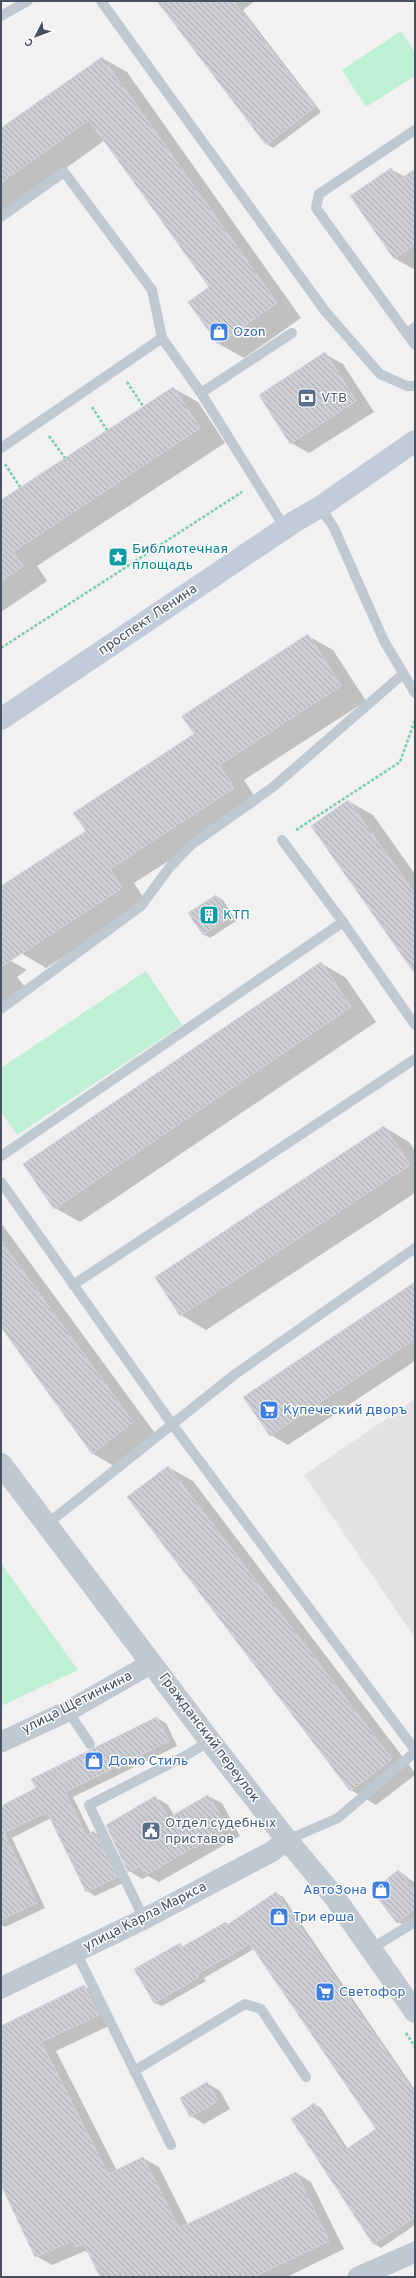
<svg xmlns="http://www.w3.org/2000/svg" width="416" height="2278" font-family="Overpass,sans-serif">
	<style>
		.education { fill: #e3e1e1 }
		.park { fill: #bdf0d4 }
		.shadow { fill: #0003 }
		.building { fill: url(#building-back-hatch); stroke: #d3d5db }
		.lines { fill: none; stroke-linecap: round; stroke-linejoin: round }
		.path { stroke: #74cfa8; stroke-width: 2.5; stroke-dasharray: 3 2; stroke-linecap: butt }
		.service { stroke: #c0c9d2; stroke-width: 10 }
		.minor { stroke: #c0c9d2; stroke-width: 21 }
		.tertiary { stroke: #c0c9d2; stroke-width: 22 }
		.secondary { stroke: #c2cbd9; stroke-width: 22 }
		.labels { text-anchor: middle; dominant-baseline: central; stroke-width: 3; stroke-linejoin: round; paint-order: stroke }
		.shop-label { font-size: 14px; fill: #366cbe; stroke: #fff; text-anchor: start }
		.service-label { font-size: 14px; fill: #4e5e75; stroke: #fff; text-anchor: start }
		.culture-label { font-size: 14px; fill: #0d838f; stroke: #fff; text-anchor: start }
		.street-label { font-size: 14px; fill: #47525e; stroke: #fff }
	</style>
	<defs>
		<pattern id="building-back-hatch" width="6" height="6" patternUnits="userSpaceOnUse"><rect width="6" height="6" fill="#ccced4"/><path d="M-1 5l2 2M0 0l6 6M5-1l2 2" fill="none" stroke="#a7aaaf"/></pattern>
	</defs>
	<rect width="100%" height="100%" fill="#f2f0f0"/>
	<polygon class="education" points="415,1399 415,1638 304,1475"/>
	<g class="park">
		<polygon points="401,31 415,53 415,76 366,107 342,70"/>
		<polygon points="146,971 182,1025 17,1135 1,1112 1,1068"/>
		<polygon points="1,1563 78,1670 1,1706"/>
	</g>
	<g class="shadow">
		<polygon points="158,1 255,1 243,10 321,112 273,148 267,144"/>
		<polygon points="102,58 127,72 301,318 244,358 219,344 190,302 210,288 105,140 1,215 1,129"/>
		<polygon points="391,169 405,177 415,170 415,270 394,258"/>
		<polygon points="325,354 343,364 374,412 309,453 291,443"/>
		<polygon points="173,388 198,402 225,443 37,566 47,581 1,612 1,501"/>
		<polygon points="308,636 333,650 366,701 244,780 259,803 134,883 147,903 46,968 21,953 1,922 1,887 87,831"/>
		<polygon points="348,801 373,815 415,874 415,972"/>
		<polygon points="216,896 223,900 236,921 210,938 203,934"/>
		<polygon points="1,959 11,961 27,970 17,977 29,992 1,1014"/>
		<polygon points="321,963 346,978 376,1022 80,1222 55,1208"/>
		<polygon points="384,1127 409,1142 415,1151 415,1193 206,1330 181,1315"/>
		<polygon points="1,1223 157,1436 117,1468 92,1453 1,1326"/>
		<polygon points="415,1283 415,1361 288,1445 271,1435"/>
		<polygon points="168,1467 193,1481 415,1773 415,1775 376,1805 351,1790"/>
		<polygon points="157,1718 166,1723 177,1746 73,1797 91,1834 94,1832 103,1837 125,1882 95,1896 87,1891 51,1818 12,1838 45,1908 5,1927 1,1925 1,1807 37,1789"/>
		<polygon points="208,1796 222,1803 240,1836 159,1882 148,1876 142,1879 129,1871 155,1797 168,1805 174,1815"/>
		<polygon points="399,1871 415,1883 415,1926 411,1929 398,1922"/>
		<polygon points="276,1893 283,1897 415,2090 415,2225 381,2248 374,2244 292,2119 314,2104 321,2108 348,2149 377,2129 254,1949 204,1978 206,1981 162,2006 155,2003 136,1969 180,1944 184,1947 226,1923 229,1925"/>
		<polygon points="84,1986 100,1995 113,2024 56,2051 117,2171 143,2158 159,2167 188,2225 296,2173 311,2182 344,2249 287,2277 101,2277 90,2254 85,2251 52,2265 36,2256 1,2183 1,2027"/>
		<polygon points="207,2083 220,2091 230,2109 204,2124 191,2116"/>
	</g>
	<g class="building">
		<polygon points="157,1 233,1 315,107 266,145"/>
		<polygon points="102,57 277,303 218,344 188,302 209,287 89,120 1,183 1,128"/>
		<polygon points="391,168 399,180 415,169 415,244 394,259 350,196"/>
		<polygon points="325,352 356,401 290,444 259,395"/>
		<polygon points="173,387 200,428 13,552 23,566 1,581 1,500"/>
		<polygon points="308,634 341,686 219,765 234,788 110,869 122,888 1,967 1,886 86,831 73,813 194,734 182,716"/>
		<polygon points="348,800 415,894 415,974 311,826"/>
		<polygon points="216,895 230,917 203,935 188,913"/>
		<polygon points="321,962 351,1007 54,1209 23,1164"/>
		<polygon points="384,1126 410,1165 180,1316 155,1277"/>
		<polygon points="1,1241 133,1422 92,1454 1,1327"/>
		<polygon points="415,1282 415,1339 270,1436 243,1397"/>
		<polygon points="168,1466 392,1759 350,1791 127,1497"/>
		<polygon points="157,1717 169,1741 65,1792 86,1836 94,1831 117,1877 86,1892 47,1812 4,1833 37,1903 1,1920 1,1806 36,1788 31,1779"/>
		<polygon points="208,1795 228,1828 145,1875 140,1866 128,1872 106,1825 155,1796 168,1818"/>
		<polygon points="398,1870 415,1891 415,1908 397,1923 372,1891"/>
		<polygon points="276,1892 415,2094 415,2217 373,2244 291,2119 314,2103 345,2150 376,2129 250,1944 197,1974 199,1977 154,2003 134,1969 180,1943 182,1947 226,1922 227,1925"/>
		<polygon points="84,1985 99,2015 41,2042 108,2174 143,2157 179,2228 296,2172 329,2241 254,2277 100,2277 84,2244 76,2247 73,2241 35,2257 1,2185 1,2026"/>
		<polygon points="207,2082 218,2101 190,2117 180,2098"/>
	</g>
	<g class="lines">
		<g class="path">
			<polyline points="127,382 143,406"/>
			<polyline points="92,407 107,430"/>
			<polyline points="49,436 65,458"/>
			<polyline points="5,464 20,487"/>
			<polyline points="1,648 242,492"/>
			<polyline points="296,830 400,762 415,720"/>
			<polyline points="406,2033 415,2047"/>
		</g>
		<g class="service">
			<polyline points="101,1 325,311 380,374 407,386 415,386"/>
			<polyline points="1,16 28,1"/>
			<polyline points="415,130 319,194 316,208 415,345"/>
			<polyline points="1,217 64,172 152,290 162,338"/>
			<polyline points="407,333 415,327"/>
			<polyline points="201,393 292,333"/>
			<polyline points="1,448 162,338 201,393 285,528"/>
			<polyline points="320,507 334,528 384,641 415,693"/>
			<polyline points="282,840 343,922"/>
			<polyline points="1,1009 141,906 169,868 191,845 273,787 403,674"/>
			<polyline points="1,1156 343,922 415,1025"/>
			<polyline points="1,1182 172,1424 415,1750"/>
			<polyline points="73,1285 415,1059"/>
			<polyline points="46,1525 234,1375 415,1248"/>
			<polyline points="68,1711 90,1744"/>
			<polyline points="287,1840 338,1818 415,1752"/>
			<polyline points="144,1919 89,1805 185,1756 210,1741"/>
			<polyline points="372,1948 415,1922"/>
			<polyline points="76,1952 171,2145"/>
			<polyline points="134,2071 245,2004 261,2009 306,2077"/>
		</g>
		<g class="minor">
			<polyline points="1,1742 68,1711 152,1663"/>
			<polyline points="1,1988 144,1919 271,1852 287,1840"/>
			<polyline points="358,2277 415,2252"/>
		</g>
		<polyline class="tertiary" points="1,1464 210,1741 287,1840 333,1895 415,2012"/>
		<polyline class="secondary" points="1,719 294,522 320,507 415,441"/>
	</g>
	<defs>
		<symbol id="shop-square" viewBox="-11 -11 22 22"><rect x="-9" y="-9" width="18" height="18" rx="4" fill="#3f7fe0" stroke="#fff"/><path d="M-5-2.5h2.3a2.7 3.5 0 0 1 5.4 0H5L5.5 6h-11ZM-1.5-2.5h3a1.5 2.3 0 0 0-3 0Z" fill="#fff"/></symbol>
		<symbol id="bank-square" viewBox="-11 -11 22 22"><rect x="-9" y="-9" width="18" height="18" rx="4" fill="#5c6f8a" stroke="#fff"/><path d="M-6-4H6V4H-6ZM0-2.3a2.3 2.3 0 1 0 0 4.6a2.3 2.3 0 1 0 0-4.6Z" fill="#fff"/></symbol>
		<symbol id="sight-square" viewBox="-11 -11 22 22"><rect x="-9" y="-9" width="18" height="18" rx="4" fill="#0f9aa8" stroke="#fff"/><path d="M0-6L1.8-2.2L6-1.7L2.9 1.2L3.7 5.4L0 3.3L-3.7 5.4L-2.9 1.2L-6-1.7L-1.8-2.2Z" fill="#fff"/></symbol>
		<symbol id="building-square" viewBox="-11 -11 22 22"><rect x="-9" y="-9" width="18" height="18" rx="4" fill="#0f9aa8" stroke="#fff"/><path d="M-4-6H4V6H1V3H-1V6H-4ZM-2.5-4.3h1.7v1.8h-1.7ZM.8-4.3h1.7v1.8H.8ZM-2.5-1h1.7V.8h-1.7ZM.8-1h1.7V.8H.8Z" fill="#fff"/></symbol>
		<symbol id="supermarket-square" viewBox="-11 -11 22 22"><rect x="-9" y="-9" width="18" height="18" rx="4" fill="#3f7fe0" stroke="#fff"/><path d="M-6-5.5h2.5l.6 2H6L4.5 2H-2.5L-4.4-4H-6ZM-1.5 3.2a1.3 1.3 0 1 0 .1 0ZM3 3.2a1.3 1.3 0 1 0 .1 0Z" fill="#fff"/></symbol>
		<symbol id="civic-square" viewBox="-11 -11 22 22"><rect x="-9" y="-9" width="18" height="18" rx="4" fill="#5c6f8a" stroke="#fff"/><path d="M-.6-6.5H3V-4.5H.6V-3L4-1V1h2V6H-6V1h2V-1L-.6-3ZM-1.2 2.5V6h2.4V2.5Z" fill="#fff"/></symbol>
	</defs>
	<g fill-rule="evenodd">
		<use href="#shop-square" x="208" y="321" width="22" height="22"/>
		<use href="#bank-square" x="296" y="387" width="22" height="22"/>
		<use href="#sight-square" x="107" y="546" width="22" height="22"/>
		<use href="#building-square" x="198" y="904" width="22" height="22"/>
		<use href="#supermarket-square" x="258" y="1399" width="22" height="22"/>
		<use href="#shop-square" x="83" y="1750" width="22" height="22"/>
		<use href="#civic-square" x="140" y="1820" width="22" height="22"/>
		<use href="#shop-square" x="370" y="1879" width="22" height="22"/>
		<use href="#shop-square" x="268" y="1906" width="22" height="22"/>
		<use href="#supermarket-square" x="314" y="1981" width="22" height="22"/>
	</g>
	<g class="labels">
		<g class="shop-label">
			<text x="233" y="332">Ozon</text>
			<text x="283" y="1410">Купеческий дворъ</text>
			<text x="108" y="1761">Домо Стиль</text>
			<text x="367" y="1890" text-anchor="end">АвтоЗона</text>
			<text x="293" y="1917">Три ерша</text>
			<text x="339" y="1992">Светофор</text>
		</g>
		<g class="service-label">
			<text x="321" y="398">VTB</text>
			<text x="165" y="1823">Отдел судебных<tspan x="165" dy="16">приставов</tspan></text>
		</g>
		<g class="culture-label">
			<text x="132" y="549">Библиотечная<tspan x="132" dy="16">площадь</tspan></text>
			<text x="223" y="915">КТП</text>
		</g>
		<g class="street-label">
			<text transform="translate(148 620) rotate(-34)">проспект Ленина</text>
			<text transform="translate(77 1703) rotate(-27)">улица Щетинкина</text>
			<text transform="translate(209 1738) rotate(53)">Гражданский переулок</text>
			<text transform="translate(145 1917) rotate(-27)">улица Карла Маркса</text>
		</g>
	</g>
	<rect width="416" height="2278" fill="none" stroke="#47525e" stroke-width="4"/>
	<g transform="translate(36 36) rotate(228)" stroke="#ffffff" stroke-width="3" paint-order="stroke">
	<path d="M0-3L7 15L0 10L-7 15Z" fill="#47525e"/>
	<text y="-6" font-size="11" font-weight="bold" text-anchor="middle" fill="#47525e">С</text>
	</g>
</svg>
